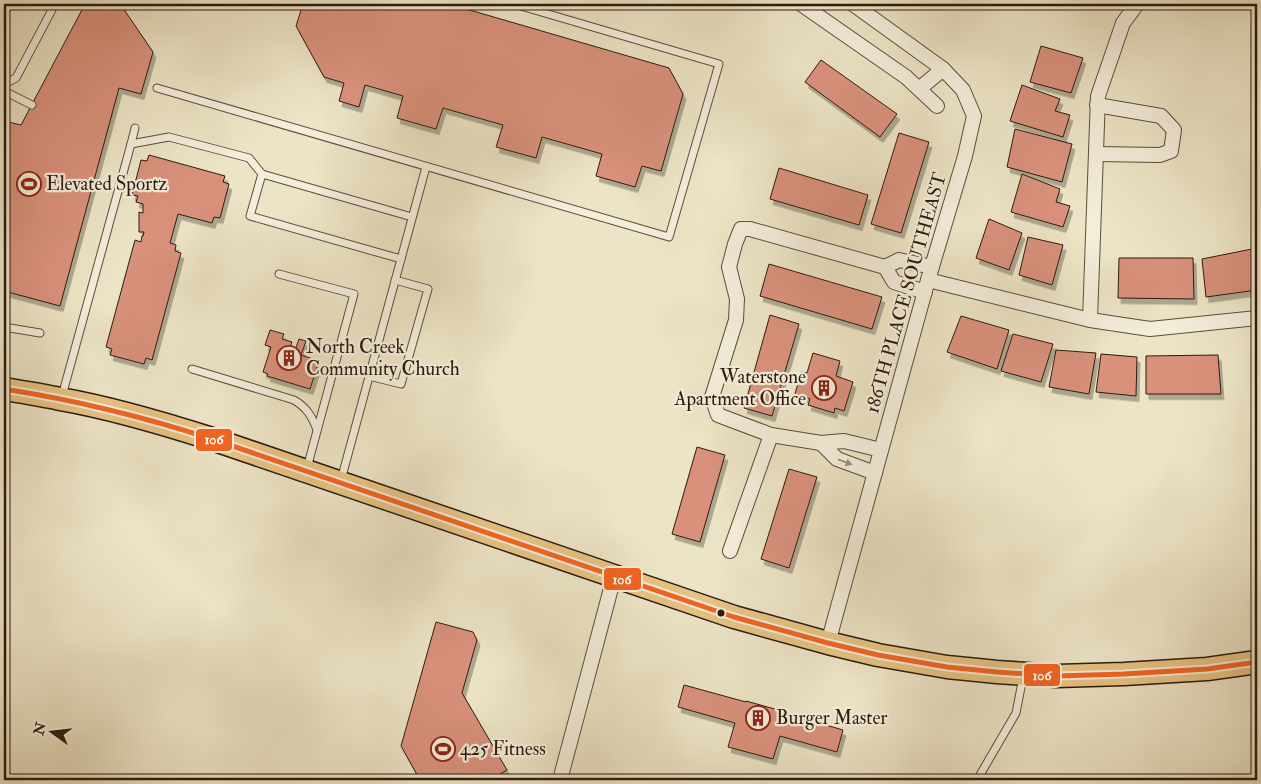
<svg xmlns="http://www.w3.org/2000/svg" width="1261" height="784" font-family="'IM FELL Double Pica',serif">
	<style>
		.building { fill: #d9917c; stroke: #2d1a0e; filter: url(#shadow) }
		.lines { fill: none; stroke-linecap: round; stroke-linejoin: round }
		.lane-casing { stroke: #5d4c3c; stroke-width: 9 }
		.street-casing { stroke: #5d4c3c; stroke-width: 16 }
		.primary-casing { stroke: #2d1a0e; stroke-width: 25 }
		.lane { stroke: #f3edda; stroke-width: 7 }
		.street { stroke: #f3edda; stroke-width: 14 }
		.primary { stroke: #e6c283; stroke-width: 22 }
		.bus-1-casing { stroke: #f3edda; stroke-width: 9 }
		.bus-1 { stroke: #f26522; stroke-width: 5 }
		.oneway { fill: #9a8e7e }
		.bus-dot { fill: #2d1a0e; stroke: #f3edda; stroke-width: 2 }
		.labels { text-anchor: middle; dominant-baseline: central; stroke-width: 4.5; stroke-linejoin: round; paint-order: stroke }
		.poi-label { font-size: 19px; fill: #2d1a0e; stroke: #f3edda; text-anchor: start }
		.street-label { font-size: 19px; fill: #2d1a0e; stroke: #f3edda }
		.line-badge { stroke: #f3edda; stroke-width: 2 }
		.badge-label { font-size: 14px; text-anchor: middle; font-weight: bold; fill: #fff }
	</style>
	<defs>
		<filter id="shadow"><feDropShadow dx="3" dy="5.5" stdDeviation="0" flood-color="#0004"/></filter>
	</defs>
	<rect width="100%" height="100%" fill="#ece4c6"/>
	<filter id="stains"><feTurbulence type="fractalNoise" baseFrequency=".004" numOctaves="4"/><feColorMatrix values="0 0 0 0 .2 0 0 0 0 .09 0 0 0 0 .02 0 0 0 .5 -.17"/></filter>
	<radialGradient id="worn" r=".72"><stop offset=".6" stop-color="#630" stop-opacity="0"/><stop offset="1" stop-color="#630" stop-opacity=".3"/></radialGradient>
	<g class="building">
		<polygon points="85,4 107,4 123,8 153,52 141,94 119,88 60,306 4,291 4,121 21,125"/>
		<polygon points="303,4 449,4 669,68 683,94 661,171 642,166 635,187 596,176 602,154 542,137 536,158 496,147 503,125 443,108 436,129 397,118 403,96 365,85 359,107 339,101 344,83 324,77 296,26"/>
		<polygon points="1041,46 1083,58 1071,93 1030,82"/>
		<polygon points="821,60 897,114 880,137 805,82"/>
		<polygon points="1022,85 1060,99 1055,111 1070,115 1063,137 1010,121"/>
		<polygon points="1015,129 1072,144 1062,182 1007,167"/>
		<polygon points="899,133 929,142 901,233 871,224"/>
		<polygon points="149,155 225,176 223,182 229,184 220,218 214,217 212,223 178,214 170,243 176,245 175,251 181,253 152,360 146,358 144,364 110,355 112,349 106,347 135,240 141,242 142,236 143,236 144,232 139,232 139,212 143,213 143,204 136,202 138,196 132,195 141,160 147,161"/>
		<polygon points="779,168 868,195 859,225 770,199"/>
		<polygon points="1022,174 1060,189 1056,202 1070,206 1063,227 1011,212"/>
		<polygon points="989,219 1022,233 1009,270 976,258"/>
		<polygon points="1028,237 1063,245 1052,285 1019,275"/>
		<polygon points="1257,248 1257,290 1206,297 1202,259"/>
		<polygon points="1119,258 1193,258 1194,299 1118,298"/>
		<polygon points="769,264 882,297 872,329 760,296"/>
		<polygon points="770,315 799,324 772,416 744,408"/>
		<polygon points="961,316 1009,330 997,369 947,352"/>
		<polygon points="270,330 284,334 282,339 292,342 289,351 294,353 299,339 306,341 301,355 319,361 310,389 267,376 268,374 263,372 271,347 265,345"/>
		<polygon points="1013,334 1053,344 1041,382 1001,371"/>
		<polygon points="1056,350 1096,353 1089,394 1049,387"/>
		<polygon points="813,353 840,361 836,376 853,382 844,411 835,408 834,413 808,405 810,399 795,394 801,372 807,373"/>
		<polygon points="1101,354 1137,357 1136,396 1096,392"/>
		<polygon points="1218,355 1221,394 1146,394 1146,356"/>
		<polygon points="697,447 725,455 700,542 672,534"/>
		<polygon points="789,469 817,477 789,568 761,559"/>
		<polygon points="436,622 473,632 477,640 462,693 507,770 500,774 499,780 420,780 401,746"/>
		<polygon points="684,685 746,702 746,701 782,711 781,712 843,730 837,752 780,736 773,759 728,747 735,723 678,707"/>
	</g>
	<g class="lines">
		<defs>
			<g id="lane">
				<polyline points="4,84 16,78 55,4"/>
				<polyline points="157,88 669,237 719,64 514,4"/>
				<polyline points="4,91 32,105"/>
				<polyline points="131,144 135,128"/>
				<polyline points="401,259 250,216 262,174 412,217"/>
				<polyline points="279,274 354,294 307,468"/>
				<polyline points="4,327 40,333"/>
				<path d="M192,369L294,400C306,407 312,416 317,430"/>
				<polyline points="369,376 401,384 428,289 395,280"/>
				<polyline points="62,396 131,144 169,137 249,158 262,174"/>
				<polyline points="341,480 426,167"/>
				<polyline points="977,780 1016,713 1023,677"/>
			</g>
			<g id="street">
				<polyline points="801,4 906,77 937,106"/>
				<polyline points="919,89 943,69"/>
				<polyline points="1096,154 1160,155 1171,151 1174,130 1161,116 1097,105"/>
				<polyline points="885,267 894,282 925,292"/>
				<polyline points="928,280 1090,320 1150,329 1257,318"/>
				<polyline points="1090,320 1098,96 1123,23 1137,4"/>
				<polyline points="821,443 837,459 875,473"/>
				<polyline points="881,450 844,441 821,443 771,435 718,415 712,397 736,320 737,299 729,267 735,244 741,229 750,229 885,267 899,260 932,267"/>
				<polyline points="730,551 771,435"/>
				<polyline points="828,643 928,280 965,156 974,116 963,90 943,69 853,4"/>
				<polyline points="560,780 614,577"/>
			</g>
			<path id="primary" d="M4,389C23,392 42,395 60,399C112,408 162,423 212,439L734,617L828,643L878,655L947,667L997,672L1057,676L1124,674L1207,669L1257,662"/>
		</defs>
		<use href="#lane" class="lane-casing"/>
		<use href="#street" class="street-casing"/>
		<use href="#primary" class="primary-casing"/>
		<use href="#lane" class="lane"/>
		<use href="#street" class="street"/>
		<use href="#primary" class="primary"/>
		<defs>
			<path id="bus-1" d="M4,389C75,400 144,417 212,439L734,617L828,643L878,655L947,667L997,672L1057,676L1124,674L1207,669L1257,662"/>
		</defs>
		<use href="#bus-1" class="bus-1-casing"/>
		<use href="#bus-1" class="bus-1"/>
	</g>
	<defs><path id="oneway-solid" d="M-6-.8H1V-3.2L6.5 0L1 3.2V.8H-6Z" transform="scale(1.25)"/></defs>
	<use class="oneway" href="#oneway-solid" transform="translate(845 462) rotate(20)"/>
	<defs>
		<symbol id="stadium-ring" viewBox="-11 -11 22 22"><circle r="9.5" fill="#f3edda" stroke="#8f2418" stroke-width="1.5"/><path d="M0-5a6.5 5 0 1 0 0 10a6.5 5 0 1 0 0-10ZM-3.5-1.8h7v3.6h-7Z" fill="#8f2418"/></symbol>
		<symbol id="building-ring" viewBox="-11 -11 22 22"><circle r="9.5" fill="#f3edda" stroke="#8f2418" stroke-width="1.5"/><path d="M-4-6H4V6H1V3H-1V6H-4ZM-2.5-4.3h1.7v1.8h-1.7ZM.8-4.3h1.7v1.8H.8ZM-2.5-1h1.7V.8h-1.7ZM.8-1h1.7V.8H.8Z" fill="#8f2418"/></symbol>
	</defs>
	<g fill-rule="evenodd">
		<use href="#stadium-ring" x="15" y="170" width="28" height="28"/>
		<use href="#building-ring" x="275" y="344" width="28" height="28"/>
		<use href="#building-ring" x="810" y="374" width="28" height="28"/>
		<use href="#building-ring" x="744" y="704" width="28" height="28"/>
		<use href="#stadium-ring" x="429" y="735" width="28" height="28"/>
	</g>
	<circle class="bus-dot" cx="721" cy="613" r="4.5"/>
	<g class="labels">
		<g class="poi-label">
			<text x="46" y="184">Elevated Sportz</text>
			<text x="306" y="347">North Creek<tspan x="306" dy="22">Community Church</tspan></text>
			<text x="806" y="377" text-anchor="end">Waterstone<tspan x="806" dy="22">Apartment Office</tspan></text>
			<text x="776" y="718">Burger Master</text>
			<text x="460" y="749">425 Fitness</text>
		</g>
		<g class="street-label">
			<text transform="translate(906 293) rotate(-74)">186TH PLACE SOUTHEAST</text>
		</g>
	</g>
	<g class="line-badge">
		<rect x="195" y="428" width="38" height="24" rx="5" fill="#f26522"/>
		<rect x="603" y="567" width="39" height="24" rx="5" fill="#f26522"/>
		<rect x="1023" y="663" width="38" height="24" rx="5" fill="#f26522"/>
	</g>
	<g class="badge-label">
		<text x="214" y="444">106</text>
		<text x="622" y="584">106</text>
		<text x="1042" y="680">106</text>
	</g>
	<rect width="1261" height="784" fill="none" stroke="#ece4c6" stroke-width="20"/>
	<rect x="5" y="5" width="1251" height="774" fill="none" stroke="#2d1a0e" stroke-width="2.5"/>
	<rect x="10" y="10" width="1241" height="764" fill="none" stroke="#2d1a0e"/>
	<g transform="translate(52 732) rotate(285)" stroke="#f3edda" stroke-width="4" paint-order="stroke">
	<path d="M0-4L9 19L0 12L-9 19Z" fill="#2d1a0e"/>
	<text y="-8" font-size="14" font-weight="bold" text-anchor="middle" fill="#2d1a0e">N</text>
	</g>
	<rect width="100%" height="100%" filter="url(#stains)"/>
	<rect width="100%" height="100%" fill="url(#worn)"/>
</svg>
